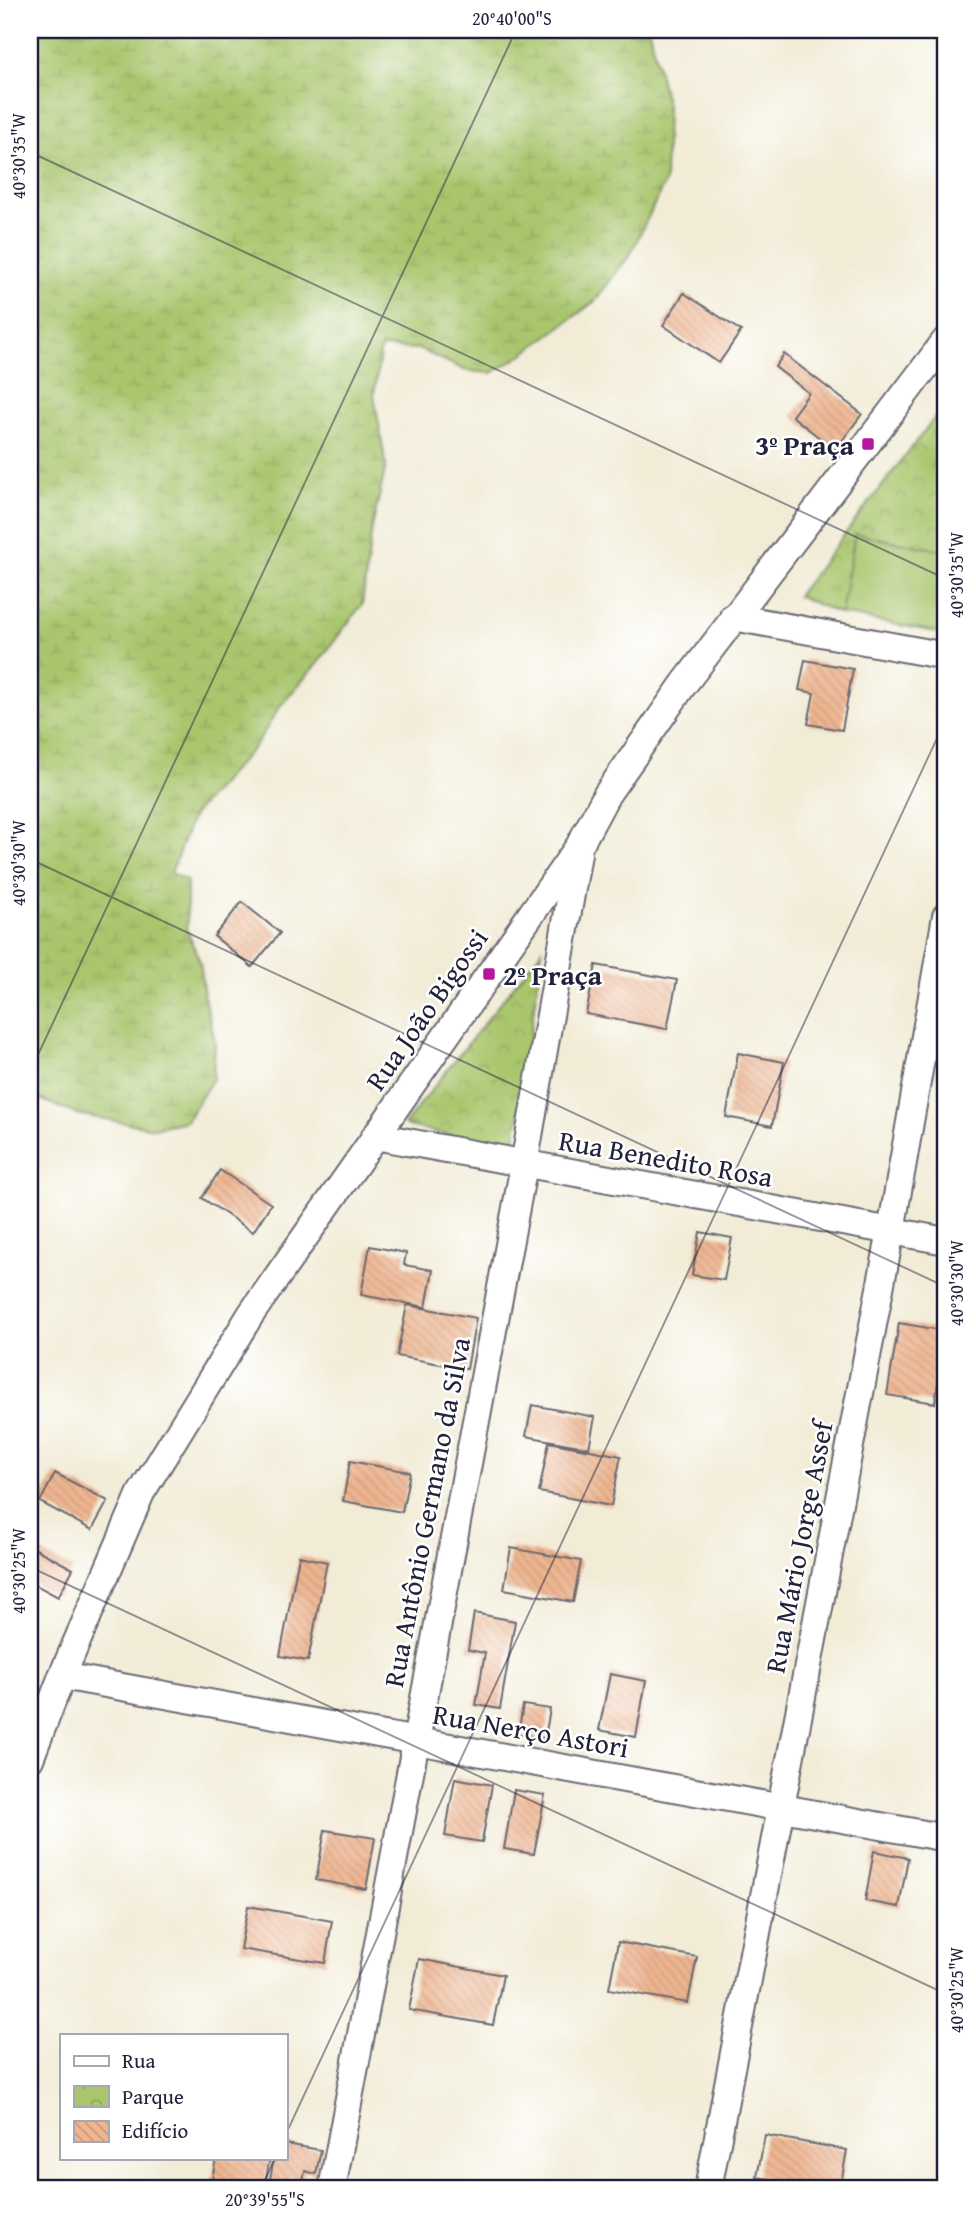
<svg xmlns="http://www.w3.org/2000/svg" width="976" height="2219" font-family="'Gentium Book Plus',serif">
	<style>
		.green { fill: #a9c66d; stroke: #667454; stroke-width: 2 }
		.wetland { fill: url(#wetland-marsh); stroke: #667454; stroke-width: 2 }
		.park { fill: url(#park-crowns); stroke: #667454; stroke-width: 2 }
		.building { fill: url(#building-back-hatch) }
		.lines { fill: none; stroke-linecap: round; stroke-linejoin: round }
		.minor-casing { stroke: #6b6972; stroke-width: 30 }
		.minor { stroke: #fff; stroke-width: 26 }
		.ticks { fill: none; stroke: #22223b; stroke-width: 2; stroke-opacity: 0.45 }
		.poi-dot { fill: #b5179e; stroke: #fff; stroke-width: 2.5 }
		.labels { text-anchor: middle; dominant-baseline: central; stroke-width: 5; stroke-linejoin: round; paint-order: stroke }
		.poi-label { font-size: 28px; font-weight: bold; fill: #22223b; stroke: #fff; text-anchor: end }
		.street-label { font-size: 28px; fill: #22223b; stroke: #fff }
		.neatline { fill: none; stroke: #22223b; stroke-width: 2.5 }
		.ticks-label { font-size: 18px; text-anchor: middle; fill: #22223b }
	</style>
	<defs>
		<pattern id="wetland-marsh" width="20" height="14" patternUnits="userSpaceOnUse" patternTransform="scale(1.75)"><rect width="20" height="14" fill="#a9c66d"/><path d="M1 5h8M5 5V1M11 12h8M15 12V8" fill="none" stroke="#91aa5f"/></pattern>
		<pattern id="park-crowns" width="20" height="18" patternUnits="userSpaceOnUse" patternTransform="scale(1.75)"><rect width="20" height="18" fill="#a9c66d"/><path d="M2 6a3 3 0 1 1 6 0M12 15a3 3 0 1 1 6 0" fill="none" stroke="#91aa5f"/></pattern>
		<pattern id="building-back-hatch" width="6" height="6" patternUnits="userSpaceOnUse" patternTransform="scale(1.75)"><rect width="6" height="6" fill="#eeb590"/><path d="M-1 5l2 2M0 0l6 6M5-1l2 2" fill="none" stroke="#cc9b7d"/></pattern>
	</defs>
	<rect width="100%" height="100%" fill="#fff"/>
	<filter id="ink" filterUnits="userSpaceOnUse"><feTurbulence type="fractalNoise" baseFrequency=".0143" numOctaves="2"/><feDisplacementMap in="SourceGraphic" scale="14" xChannelSelector="R" yChannelSelector="G"/><feConvolveMatrix kernelMatrix="1 2 1 2 8 2 1 2 1" color-interpolation-filters="sRGB"/></filter>
	<filter id="wash" filterUnits="userSpaceOnUse"><feTurbulence type="fractalNoise" baseFrequency=".00686" numOctaves="4" result="noise"/><feDisplacementMap in="SourceGraphic" scale="28" xChannelSelector="R" yChannelSelector="G"/><feGaussianBlur stdDeviation="1.57" result="paint"/><feColorMatrix in="noise" values="0 0 0 0 0 0 0 0 0 0 0 0 0 0 0 0 0 1.4 0 .05"/><feComposite in="paint" operator="in"/></filter>
	<g filter="url(#wash)">
		<rect width="100%" height="100%" fill="#f2ecd7"/>
		<polygon class="green" points="854,534 946,551 946,634 841,614"/>
		<polygon class="wetland" points="30,30 649,30 667,106 665,182 630,255 594,302 519,357 492,373 467,371 419,349 381,347 374,395 386,466 372,528 362,604 317,664 281,705 256,745 193,815 171,873 187,881 187,930 200,962 204,996 215,1041 213,1079 186,1121 154,1128 76,1114 35,1097 30,1076"/>
		<g class="park">
			<polygon points="946,403 946,551 855,534 841,614 797,596"/>
			<polygon points="542,950 514,1150 404,1125"/>
		</g>
		<g id="blocks">
			<g class="building">
				<polygon points="684,293 741,331 719,363 663,325"/>
				<polygon points="784,354 862,414 835,450 792,416 809,393 775,367"/>
				<polygon points="805,660 853,669 842,730 808,724 814,693 799,690"/>
				<polygon points="242,902 280,933 252,967 214,936"/>
				<polygon points="596,965 677,980 667,1029 586,1014"/>
				<polygon points="738,1053 784,1062 772,1126 726,1117"/>
				<polygon points="220,1170 271,1204 253,1232 202,1198"/>
				<polygon points="700,1232 732,1238 724,1280 692,1275"/>
				<polygon points="370,1246 406,1253 404,1265 433,1270 426,1307 361,1295"/>
				<polygon points="407,1305 476,1318 467,1369 397,1356"/>
				<polygon points="899,1323 946,1331 935,1403 887,1395"/>
				<polygon points="532,1405 595,1417 589,1448 526,1436"/>
				<polygon points="549,1442 621,1456 611,1506 539,1492"/>
				<polygon points="350,1461 410,1472 402,1512 343,1501"/>
				<polygon points="55,1473 108,1501 92,1530 40,1502"/>
				<polygon points="30,1546 73,1569 58,1597 30,1582"/>
				<polygon points="511,1548 581,1561 573,1602 504,1589"/>
				<polygon points="299,1556 327,1562 308,1661 280,1656"/>
				<polygon points="474,1613 515,1621 500,1709 476,1705 485,1653 468,1650"/>
				<polygon points="610,1674 646,1681 636,1737 599,1730"/>
				<polygon points="523,1705 550,1709 545,1738 518,1734"/>
				<polygon points="455,1778 492,1785 482,1842 445,1836"/>
				<polygon points="514,1790 545,1795 534,1854 504,1849"/>
				<polygon points="325,1830 375,1838 366,1889 316,1880"/>
				<polygon points="874,1851 908,1858 899,1907 865,1901"/>
				<polygon points="248,1906 332,1921 325,1963 240,1949"/>
				<polygon points="618,1942 697,1957 688,2003 609,1989"/>
				<polygon points="419,1959 503,1975 493,2025 409,2010"/>
				<polygon points="765,2135 847,2150 840,2189 825,2189 757,2177"/>
				<polygon points="285,2144 321,2150 316,2174 305,2171 303,2181 288,2178 286,2189 268,2189 274,2158 285,2158"/>
				<polygon points="216,2158 270,2158 264,2189 210,2189"/>
			</g>
		</g>
	</g>
	<g filter="url(#ink)">
		<use href="#blocks" fill-opacity="0" stroke="#6b6972" stroke-width="2"/>
		<g class="lines">
			<defs>
				<g id="minor">
					<polyline points="733,617 946,656"/>
					<polyline points="375,1136 946,1241"/>
					<polyline points="62,1676 946,1838"/>
					<polyline points="30,1759 62,1676 141,1493 251,1314 579,846 607,794 684,684 946,340"/>
					<polyline points="332,2189 524,1165 578,854"/>
					<polyline points="708,2189 891,1231 946,916"/>
				</g>
			</defs>
			<use href="#minor" class="minor-casing"/>
			<use href="#minor" class="minor"/>
		</g>
	</g>
	<path class="ticks" d="M30,152L946,579M30,859L946,1287M30,1072L516,30M30,1567L946,1994M285,2136L946,719M261,2189L275,2158"/>
	<g class="poi-dot">
		<rect x="861" y="437" width="14" height="14" rx="3.5"/>
		<rect x="482" y="967" width="14" height="14" rx="3.5"/>
	</g>
	<g class="labels">
		<g class="poi-label">
			<text x="854" y="444">3º Praça</text>
			<text x="503" y="974" text-anchor="start">2º Praça</text>
		</g>
		<g class="street-label">
			<text transform="translate(426 1009) rotate(-55)">Rua João Bigossi</text>
			<text transform="translate(666 1158) rotate(10)">Rua Benedito Rosa</text>
			<text transform="translate(426 1512) rotate(-79)">Rua Antônio Germano da Silva</text>
			<text transform="translate(798 1547) rotate(-79)">Rua Mário Jorge Assef</text>
			<text transform="translate(531 1730) rotate(10)">Rua Nerço Astori</text>
		</g>
	</g>
	<rect width="976" height="2219" fill="none" stroke="#fff" stroke-width="77"/>
	<rect x="60" y="2034" width="228" height="126" fill="#ffffff" stroke="#a7a7b1" stroke-width="2"/>
	<rect x="74" y="2056" width="35" height="10" fill="#ffffff" stroke="#a7a7b1" stroke-width="2"/>
	<text x="122" y="2068" font-size="21" fill="#22223b">Rua</text>
	<rect x="74" y="2086" width="35" height="21" fill="url(#park-crowns)" stroke="#a7a7b1" stroke-width="2"/>
	<text x="122" y="2104" font-size="21" fill="#22223b">Parque</text>
	<rect x="74" y="2121" width="35" height="21" fill="url(#building-back-hatch)" stroke="#a7a7b1" stroke-width="2"/>
	<text x="122" y="2138" font-size="21" fill="#22223b">Edifício</text>
	<rect x="38" y="38" width="899" height="2142" class="neatline"/>
	<g class="ticks-label">
		<text x="512" y="25">20°40'00"S</text>
		<text transform="translate(19 156) rotate(-90)" y="6">40°30'35"W</text>
		<text transform="translate(957 575) rotate(-90)" y="6">40°30'35"W</text>
		<text transform="translate(19 863) rotate(-90)" y="6">40°30'30"W</text>
		<text transform="translate(957 1283) rotate(-90)" y="6">40°30'30"W</text>
		<text transform="translate(19 1571) rotate(-90)" y="6">40°30'25"W</text>
		<text transform="translate(957 1990) rotate(-90)" y="6">40°30'25"W</text>
		<text x="265" y="2206">20°39'55"S</text>
	</g>
</svg>
